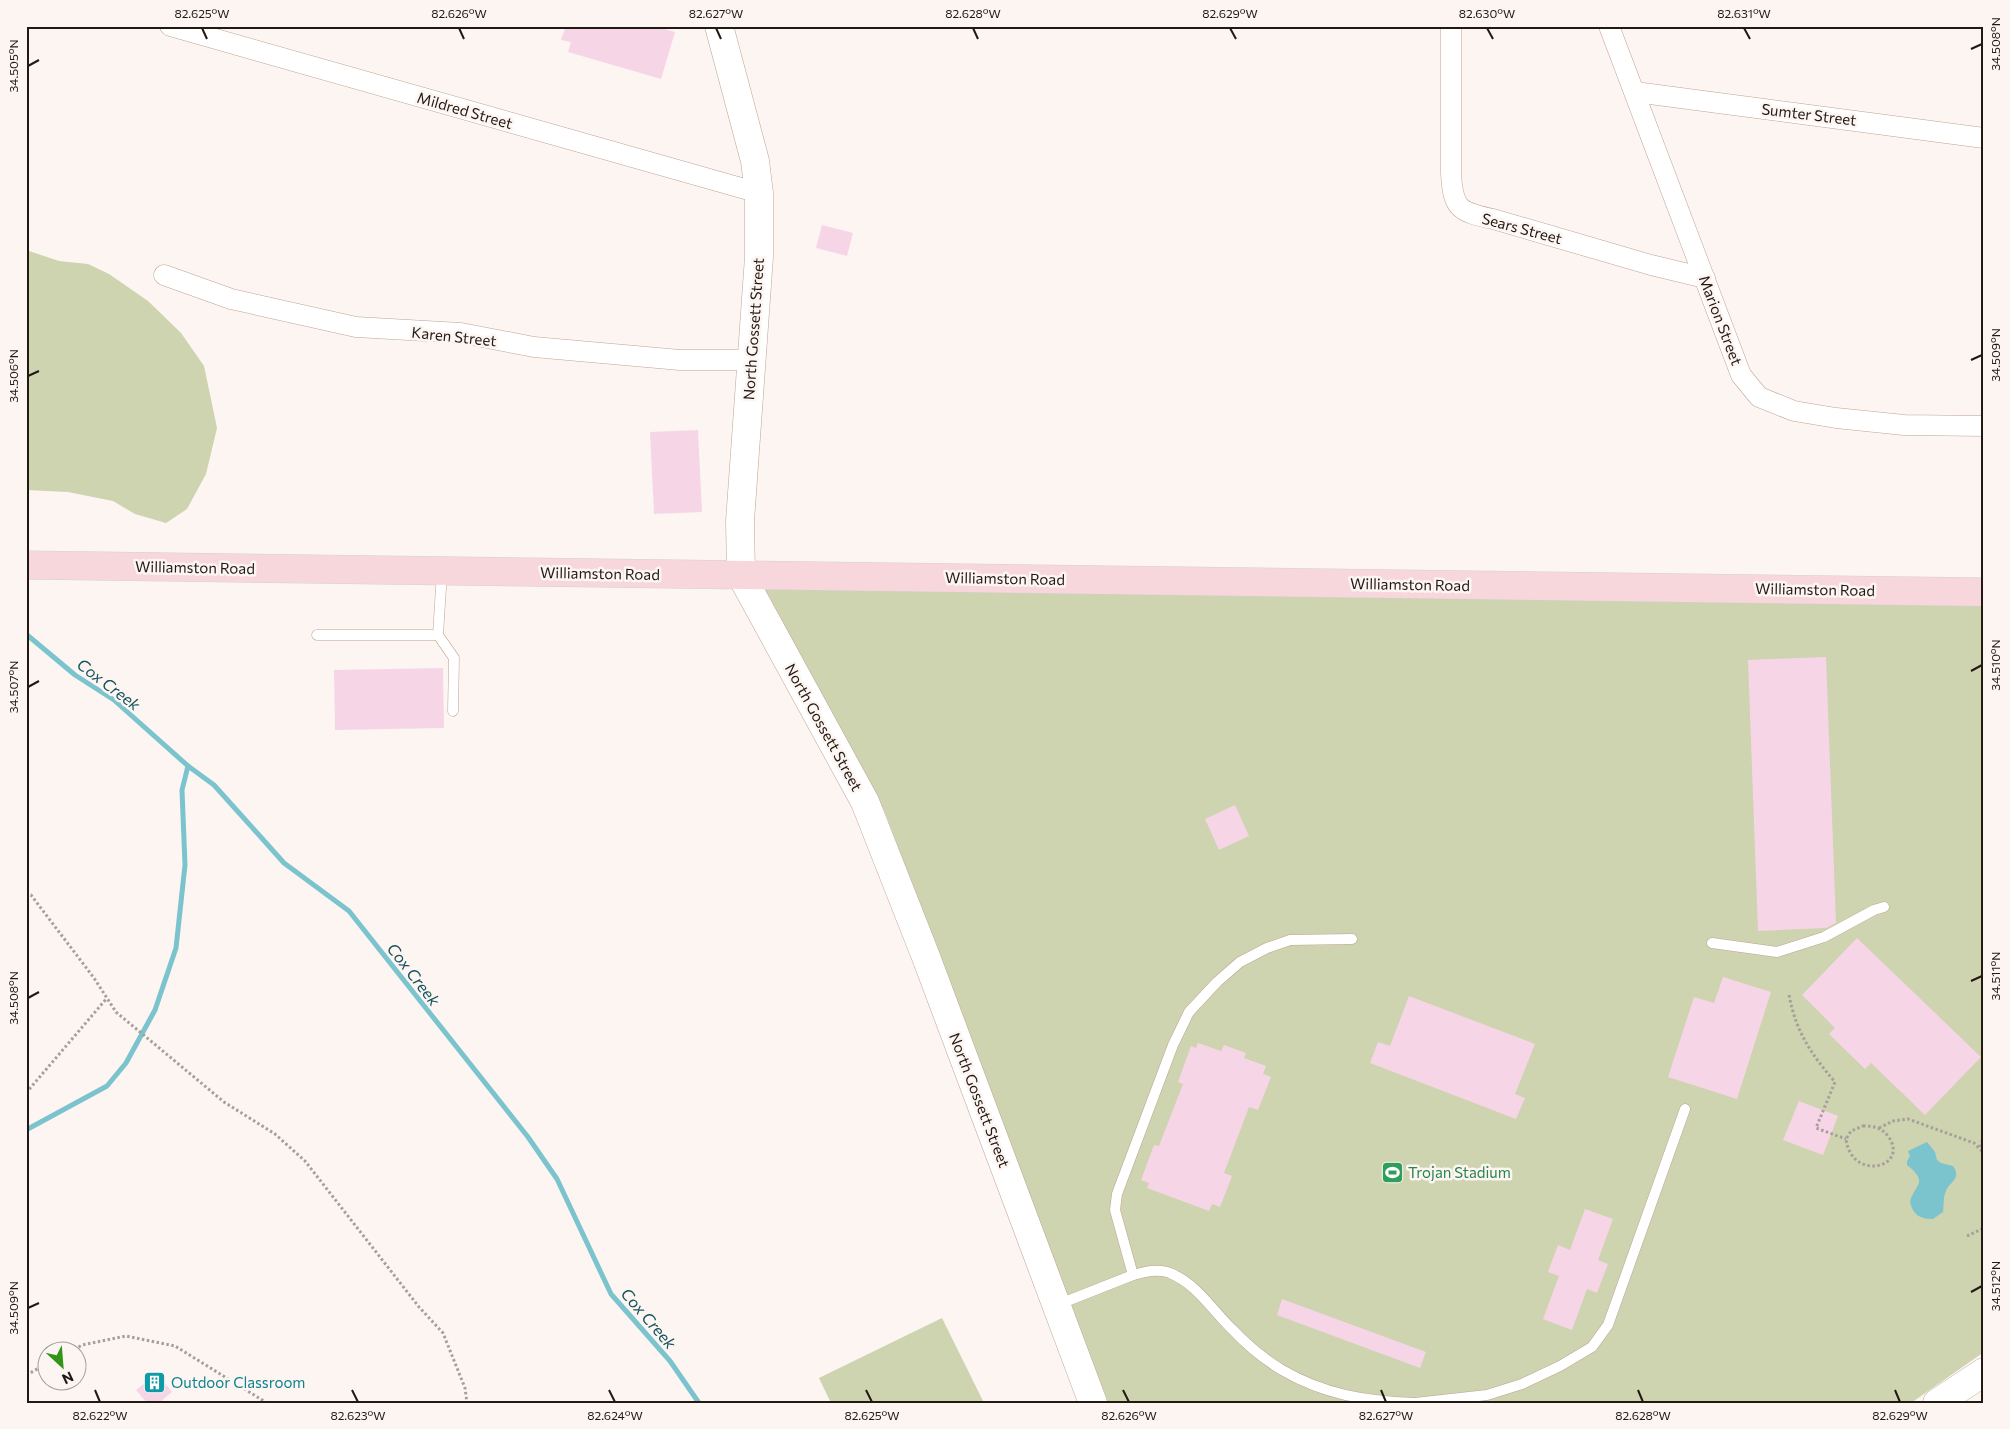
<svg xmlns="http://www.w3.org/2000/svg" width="2010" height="1429" font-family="Commissioner,sans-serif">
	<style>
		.green { fill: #ced3b0 }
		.water { fill: #7bc4ce }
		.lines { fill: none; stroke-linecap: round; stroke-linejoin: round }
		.stream { stroke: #7bc4ce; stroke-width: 5 }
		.building { fill: #f6d6e6 }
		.lane-casing { stroke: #c0a393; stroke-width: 11 }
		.street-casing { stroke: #c0a393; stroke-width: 21 }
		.secondary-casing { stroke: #c0a393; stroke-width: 29 }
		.primary-casing { stroke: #d3d1d0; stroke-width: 29 }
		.path { stroke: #a79f9b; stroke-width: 3; stroke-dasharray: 2.5 2.5; stroke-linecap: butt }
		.lane { stroke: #fff; stroke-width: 10 }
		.street { stroke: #fff; stroke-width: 20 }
		.secondary { stroke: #fff; stroke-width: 28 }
		.primary { stroke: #f7d7dc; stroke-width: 28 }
		.ticks { fill: none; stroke: #231913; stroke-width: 2 }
		.labels { text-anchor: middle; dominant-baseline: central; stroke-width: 5; stroke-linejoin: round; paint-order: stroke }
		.street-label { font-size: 15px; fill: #231913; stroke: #fcf5f2 }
		.leisure-label { font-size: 15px; fill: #27864d; stroke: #fcf5f2; text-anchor: start }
		.culture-label { font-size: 15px; fill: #0d838f; stroke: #fcf5f2; text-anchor: start }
		.water-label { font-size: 16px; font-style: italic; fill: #14535b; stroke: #fcf5f2 }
		.neatline { fill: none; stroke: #231913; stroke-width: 2 }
		.ticks-label { font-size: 12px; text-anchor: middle; fill: #231913 }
	</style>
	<rect width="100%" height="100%" fill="#fcf5f2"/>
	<g class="green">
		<polygon points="26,250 59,261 88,264 109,274 148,301 181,333 204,366 217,428 206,474 187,509 166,523 135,514 113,501 68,492 26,490"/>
		<polygon points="741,575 1984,592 1984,1352 1911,1403 1108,1403 884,810"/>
		<polygon points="942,1318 984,1403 831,1403 819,1378"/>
	</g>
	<path class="water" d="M1927,1142L1935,1152L1937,1160L1941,1163L1953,1166C1962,1179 1950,1181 1946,1191C1943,1197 1944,1205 1943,1212L1933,1219C1920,1219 1913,1215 1910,1202C1914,1185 1930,1183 1907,1165V1161L1910,1156L1908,1151Z"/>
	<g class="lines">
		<g class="stream">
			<polyline points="26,634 75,675 114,700 188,766 214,785 284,863 349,911 528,1137 557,1179 611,1294 670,1361 699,1403"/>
			<polyline points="26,1130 107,1086 126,1063 155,1010 176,948 185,865 182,790 188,766"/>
		</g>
	</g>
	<g class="building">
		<polygon points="566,26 654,26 675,32 661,79 568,52 571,42 561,40"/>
		<polygon points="822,225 853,233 847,256 816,248"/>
		<polygon points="698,430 702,512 654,514 650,432"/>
		<polygon points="1826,657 1836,923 1826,928 1758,931 1748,660"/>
		<polygon points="443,668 444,728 335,730 334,670"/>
		<polygon points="1235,805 1249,836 1219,850 1205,819"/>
		<polygon points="1857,938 1981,1057 1925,1115 1871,1063 1865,1069 1829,1034 1835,1028 1802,995"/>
		<polygon points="1723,977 1771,992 1737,1099 1668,1077 1694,997 1714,1003"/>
		<polygon points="1409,996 1535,1044 1515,1094 1525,1098 1516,1119 1370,1063 1378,1042 1390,1046"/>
		<polygon points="1198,1043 1221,1051 1224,1045 1246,1053 1244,1058 1266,1066 1263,1074 1271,1077 1258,1110 1249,1107 1224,1173 1232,1176 1220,1207 1212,1204 1209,1211 1147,1188 1149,1183 1141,1180 1154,1145 1159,1146 1183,1084 1178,1082 1191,1046 1196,1048"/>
		<polygon points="1799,1101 1838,1116 1823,1155 1783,1140"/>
		<polygon points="1585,1209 1613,1219 1598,1260 1608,1264 1597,1293 1587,1289 1572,1330 1543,1319 1559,1276 1548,1272 1558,1245 1570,1250"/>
		<polygon points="1282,1299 1426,1352 1420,1368 1277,1315"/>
		<polygon points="157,1374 172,1392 159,1403 147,1403 136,1390"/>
	</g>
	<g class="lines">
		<defs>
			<g id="lane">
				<polyline points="317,635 438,635 442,572"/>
				<polyline points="438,635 454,658 453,711"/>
				<path d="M1352,939L1290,940L1267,948L1240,962L1217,982L1189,1012L1173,1045L1117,1194L1115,1210L1133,1275C1144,1272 1159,1268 1170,1273C1197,1284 1212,1310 1232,1329C1247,1345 1264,1359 1282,1370C1325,1395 1366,1401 1414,1403"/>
				<polyline points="1712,943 1777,952 1824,937 1874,910 1884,907"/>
				<polyline points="1057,1305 1133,1275"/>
				<polyline points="1415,1403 1487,1395 1522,1384 1560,1366 1592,1347 1608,1325 1685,1109"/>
			</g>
			<g id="street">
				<polyline points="170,26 759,193"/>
				<path d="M1451,26V173C1453,209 1459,212 1493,219L1651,265L1705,278"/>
				<polyline points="1609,26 1741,375 1759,397 1794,411 1836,418 1904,425 1984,426"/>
				<polyline points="1635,92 1984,138"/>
				<polyline points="164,275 231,299 356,327 461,333 534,347 680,360 751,360"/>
			</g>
			<g id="secondary">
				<polyline points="719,26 755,161 759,193 759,257 740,521 741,575 865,802 926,957 1093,1403"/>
				<polyline points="1937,1403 1984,1372"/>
			</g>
			<polyline id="primary" points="26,565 1984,592"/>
		</defs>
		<use href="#lane" class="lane-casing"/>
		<use href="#street" class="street-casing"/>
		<use href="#secondary" class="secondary-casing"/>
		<use href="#primary" class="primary-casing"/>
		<g class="path">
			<polyline points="26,893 31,895 94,978 116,1012 224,1102 275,1134 305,1161 419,1307 443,1333 465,1388 467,1403"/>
			<path d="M1789,995C1796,1032 1811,1054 1835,1082L1816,1128L1846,1139"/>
			<polyline points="26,1093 107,998"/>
			<path d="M1863,1126C1873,1126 1881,1127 1888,1136C1911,1168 1851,1182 1846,1139L1851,1131Z"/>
			<polyline points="1879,1128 1893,1121 1908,1119 1974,1143 1984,1153"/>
			<polyline points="1980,1147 1984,1135"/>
			<polyline points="1967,1236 1984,1228"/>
			<polyline points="70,1352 82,1345 126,1336 175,1346 267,1403"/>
			<polyline points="26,1372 30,1373 48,1363"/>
		</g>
		<use href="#lane" class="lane"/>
		<use href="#street" class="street"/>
		<use href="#secondary" class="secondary"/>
		<use href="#primary" class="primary"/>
	</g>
	<path class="ticks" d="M202,28L207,39M459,28L464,39M716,28L721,39M973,28L978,39M1230,28L1236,39M1487,28L1493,39M1744,28L1750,39M1971,49L1982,44M28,66L39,60M1971,360L1982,355M28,376L39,371M1971,671L1982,665M28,687L39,681M1971,981L1982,976M28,998L39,992M1971,1292L1982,1286M28,1308L39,1303M95,1390L100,1402M352,1390L358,1402M609,1390L615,1402M866,1390L872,1402M1123,1390L1129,1402M1381,1390L1386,1402M1638,1390L1643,1402M1895,1390L1900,1402"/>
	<defs>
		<symbol id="stadium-square" viewBox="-11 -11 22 22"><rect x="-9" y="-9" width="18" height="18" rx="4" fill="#2e9e5b" stroke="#fcf5f2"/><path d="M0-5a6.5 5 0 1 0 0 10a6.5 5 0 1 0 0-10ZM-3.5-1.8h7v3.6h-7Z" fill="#fff"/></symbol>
		<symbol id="building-square" viewBox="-11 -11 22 22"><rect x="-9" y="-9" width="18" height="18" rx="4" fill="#0f9aa8" stroke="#fcf5f2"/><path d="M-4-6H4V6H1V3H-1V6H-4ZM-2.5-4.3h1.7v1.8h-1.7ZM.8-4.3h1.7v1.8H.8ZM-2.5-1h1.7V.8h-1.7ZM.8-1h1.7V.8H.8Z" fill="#fff"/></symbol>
	</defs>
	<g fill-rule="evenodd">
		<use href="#stadium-square" x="1380" y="1160" width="25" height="25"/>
		<use href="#building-square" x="142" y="1370" width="25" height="25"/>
	</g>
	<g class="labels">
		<g class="street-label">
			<text transform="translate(465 110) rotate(16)">Mildred Street</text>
			<text transform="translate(1809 114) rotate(7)">Sumter Street</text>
			<text transform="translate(1522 228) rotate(15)">Sears Street</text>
			<text transform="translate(1721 320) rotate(69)">Marion Street</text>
			<text transform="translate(753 329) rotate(-86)">North Gossett Street</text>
			<text transform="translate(454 336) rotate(6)">Karen Street</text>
			<text transform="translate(195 567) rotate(1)">Williamston Road</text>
			<text transform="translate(600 573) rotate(1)">Williamston Road</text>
			<text transform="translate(1005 578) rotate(1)">Williamston Road</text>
			<text transform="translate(1410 584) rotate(1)">Williamston Road</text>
			<text transform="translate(1815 589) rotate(1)">Williamston Road</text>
			<text transform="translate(824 727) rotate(61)">North Gossett Street</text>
			<text transform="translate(980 1100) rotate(69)">North Gossett Street</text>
		</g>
		<g class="leisure-label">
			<text x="1408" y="1172">Trojan Stadium</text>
		</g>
		<g class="culture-label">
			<text x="171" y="1382">Outdoor Classroom</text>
		</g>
		<g class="water-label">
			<text transform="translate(109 684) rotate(37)">Cox Creek</text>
			<text transform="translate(414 974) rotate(52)">Cox Creek</text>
			<text transform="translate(649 1318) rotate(49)">Cox Creek</text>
		</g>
	</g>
	<rect width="2010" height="1429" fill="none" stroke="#fcf5f2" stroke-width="55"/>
	<g transform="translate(62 1366) rotate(154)"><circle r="24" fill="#fcf5f2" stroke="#a59d99"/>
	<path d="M0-4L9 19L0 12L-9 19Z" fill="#309519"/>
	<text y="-8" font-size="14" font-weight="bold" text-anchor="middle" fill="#231913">N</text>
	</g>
	<rect x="28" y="28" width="1954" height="1374" class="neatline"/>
	<g class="ticks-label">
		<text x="202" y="18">82.625°W</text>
		<text x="459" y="18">82.626°W</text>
		<text x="716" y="18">82.627°W</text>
		<text x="973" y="18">82.628°W</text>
		<text x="1230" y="18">82.629°W</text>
		<text x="1487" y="18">82.630°W</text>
		<text x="1744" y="18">82.631°W</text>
		<text transform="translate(1996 44) rotate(-90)" y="4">34.508°N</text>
		<text transform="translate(14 66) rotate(-90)" y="4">34.505°N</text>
		<text transform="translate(1996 355) rotate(-90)" y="4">34.509°N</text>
		<text transform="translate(14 376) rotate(-90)" y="4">34.506°N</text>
		<text transform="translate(1996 665) rotate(-90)" y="4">34.510°N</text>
		<text transform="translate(14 687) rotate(-90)" y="4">34.507°N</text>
		<text transform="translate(1996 976) rotate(-90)" y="4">34.511°N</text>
		<text transform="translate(14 998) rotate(-90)" y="4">34.508°N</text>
		<text transform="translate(1996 1286) rotate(-90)" y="4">34.512°N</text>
		<text transform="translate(14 1308) rotate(-90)" y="4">34.509°N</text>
		<text x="100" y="1420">82.622°W</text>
		<text x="358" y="1420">82.623°W</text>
		<text x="615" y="1420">82.624°W</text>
		<text x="872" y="1420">82.625°W</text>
		<text x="1129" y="1420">82.626°W</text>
		<text x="1386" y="1420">82.627°W</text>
		<text x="1643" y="1420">82.628°W</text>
		<text x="1900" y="1420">82.629°W</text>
	</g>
</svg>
